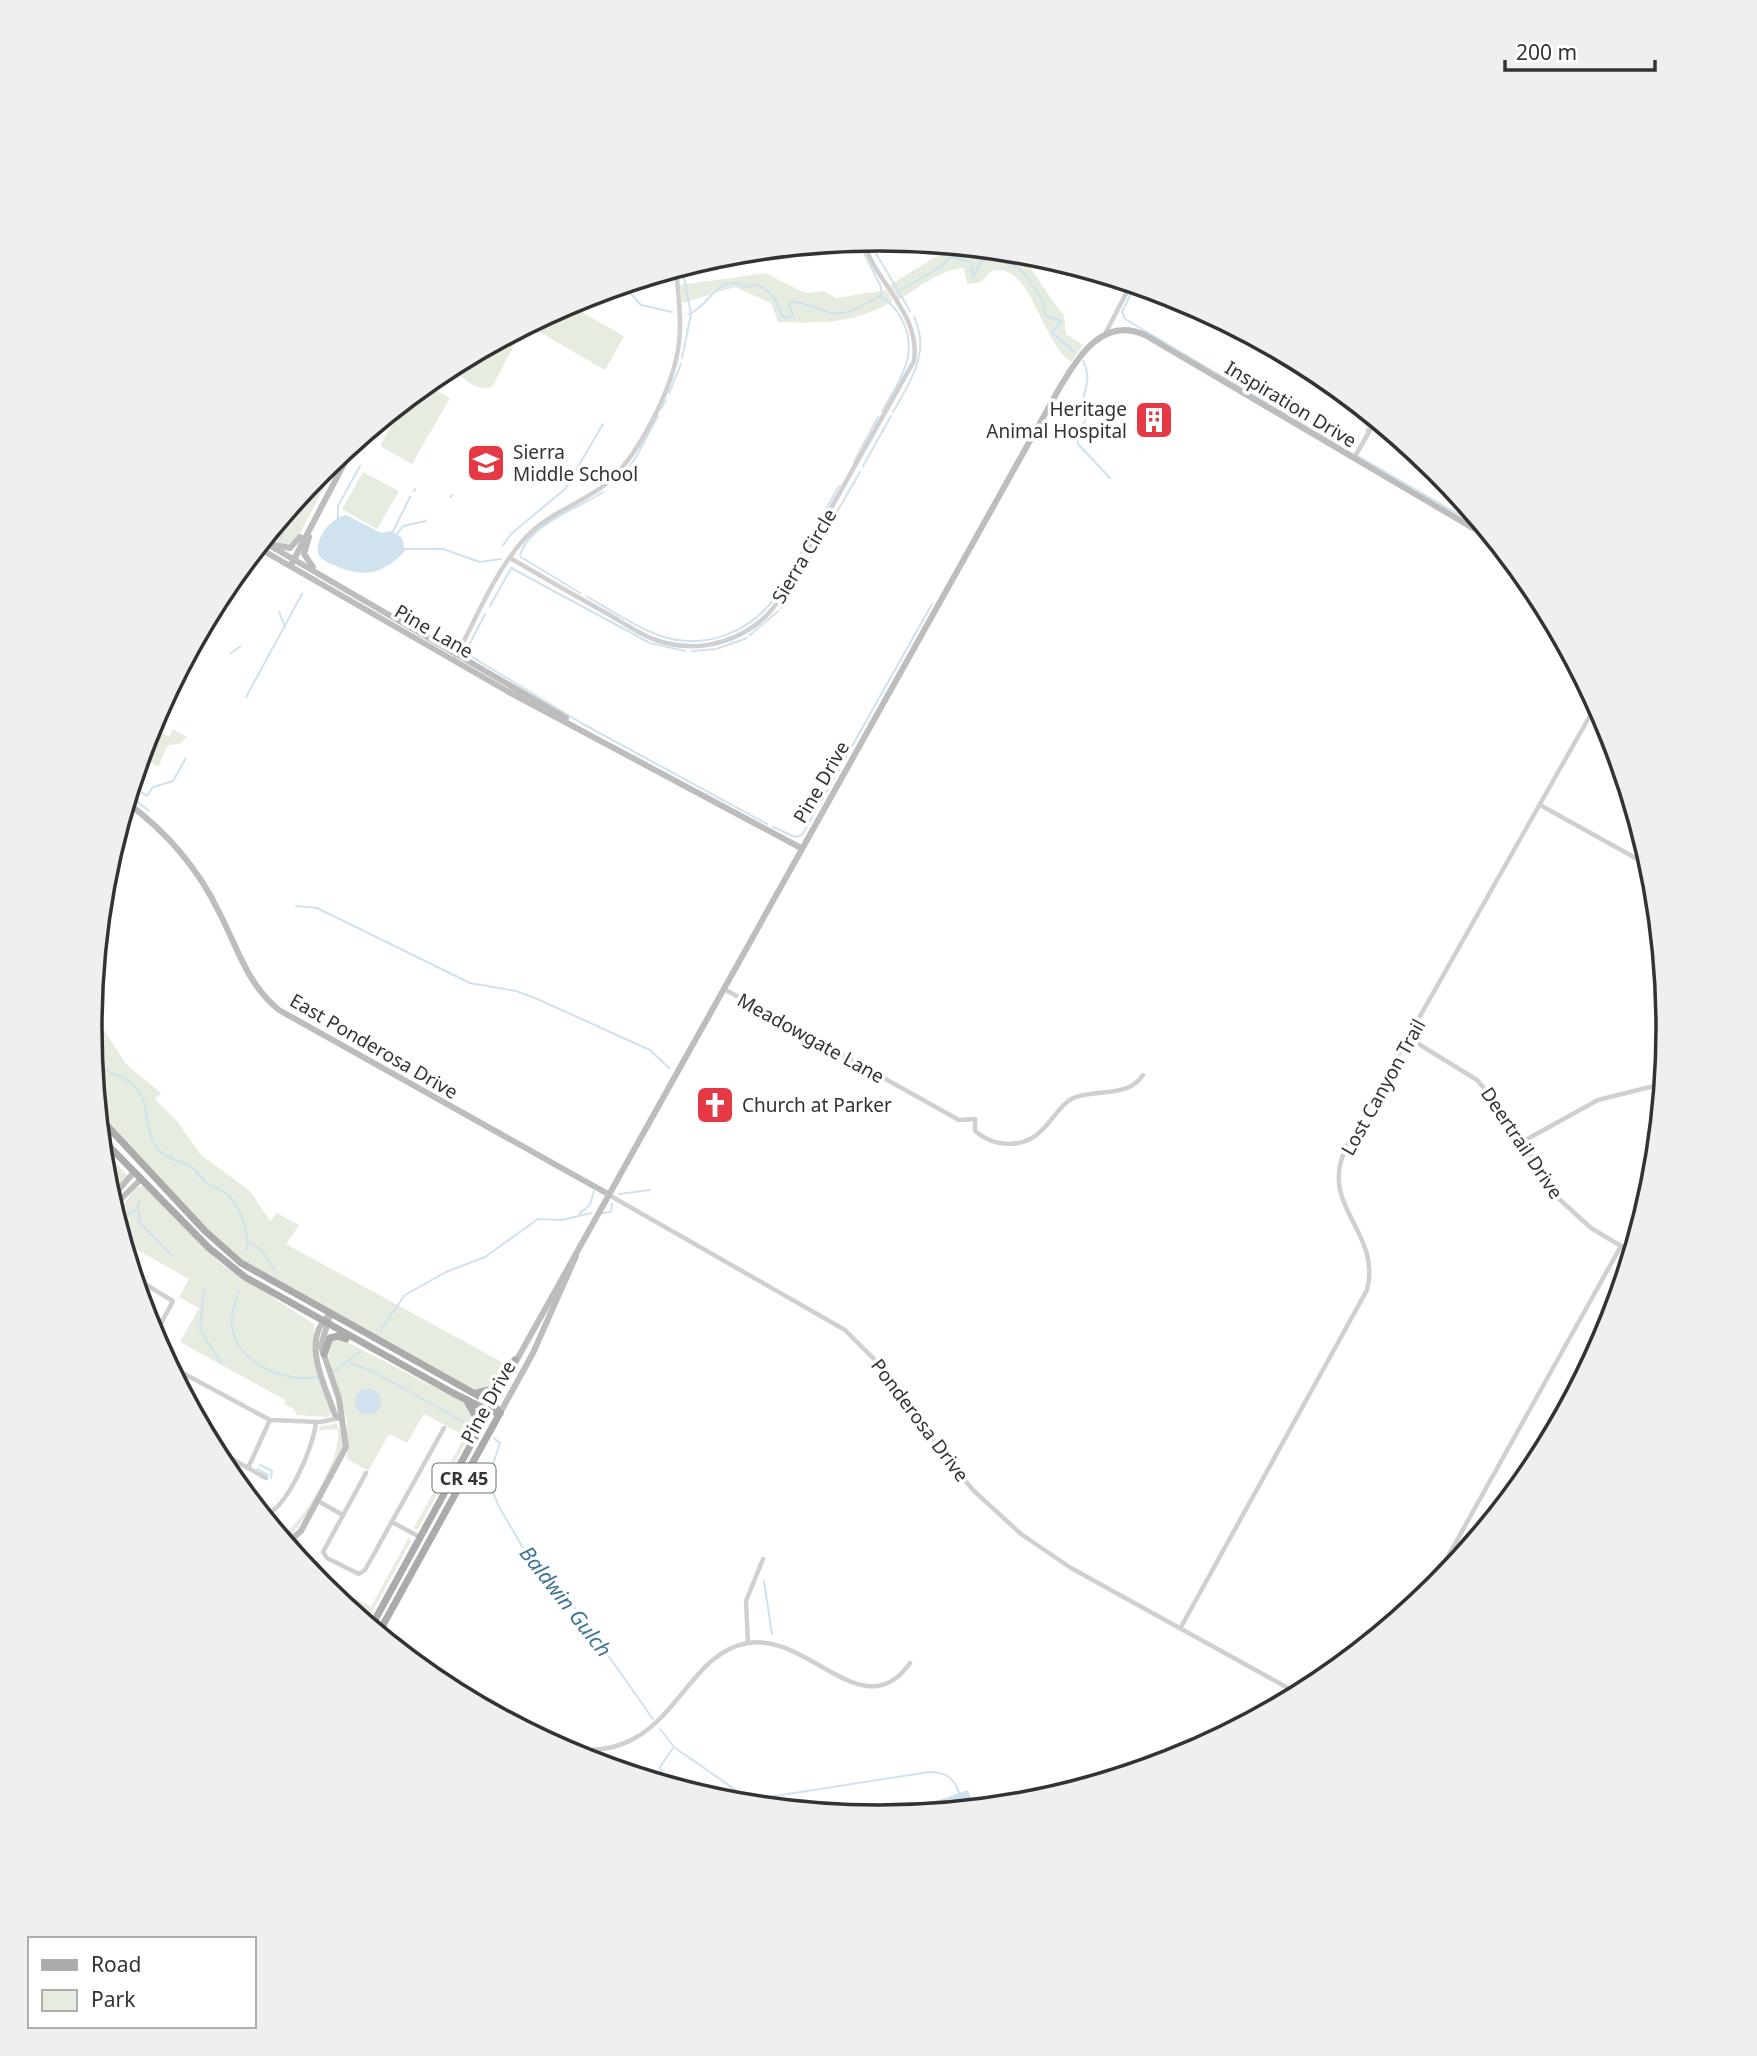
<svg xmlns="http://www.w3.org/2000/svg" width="1757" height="2056" font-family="'Noto Sans',sans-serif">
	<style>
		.green { fill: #e6ecdf }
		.water { fill: #cfe2ee }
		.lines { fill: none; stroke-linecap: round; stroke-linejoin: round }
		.stream { stroke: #cfe2ee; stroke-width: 2 }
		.street { stroke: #d0d0d0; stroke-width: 4.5 }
		.secondary { stroke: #bdbdbd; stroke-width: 6 }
		.primary { stroke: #ababab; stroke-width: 7 }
		.labels { text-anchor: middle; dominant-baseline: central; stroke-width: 7; stroke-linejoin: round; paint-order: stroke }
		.shield { fill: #fff; stroke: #707070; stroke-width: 2 }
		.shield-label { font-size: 18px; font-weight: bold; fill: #333 }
		.street-label { font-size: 19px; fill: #333; stroke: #fff }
		.poi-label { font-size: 19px; fill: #333; stroke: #fff; text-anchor: start }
		.water-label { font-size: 21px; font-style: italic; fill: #3f7597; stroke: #fff }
		.rim { fill: none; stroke: #333; stroke-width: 3.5 }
	</style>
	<rect width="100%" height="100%" fill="#fff"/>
	<g class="green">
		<path d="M953,246C969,248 1001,246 1014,252C1029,259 1050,301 1064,315L1066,334L1083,345L1071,362C1040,341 1031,260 991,271L981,282L967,284L964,268C941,269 918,288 899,300L890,285Z"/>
		<path d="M765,273L799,290L808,293L824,291L836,298L886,290L893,301C855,324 822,323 778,322L771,303L735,287L682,303L680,285Z"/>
		<polygon points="567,304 624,336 605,370 529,326"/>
		<path d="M506,337L516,342L492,387C475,393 463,376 448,367Z"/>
		<polygon points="425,384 450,398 412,464 380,446 406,399"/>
		<polygon points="343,451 297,539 286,546 265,537 321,470"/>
		<polygon points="363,472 399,491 377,529 342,509"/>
		<polygon points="149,726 169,737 173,729 187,737 179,744 168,745 158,767 140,756"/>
		<path d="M91,1010L126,1064L161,1093L155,1099L177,1121L201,1155L250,1191L270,1221L277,1213L299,1225L286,1244L509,1366C500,1382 491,1395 470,1388L245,1262L203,1225L97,1109L89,1028Z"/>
		<polygon points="101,1145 127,1175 109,1197"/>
		<polygon points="143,1186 221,1264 314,1324 313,1356 331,1411 329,1417 297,1415 294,1409 284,1404 285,1400 180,1342 199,1308 179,1297 189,1279 123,1242 115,1216 136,1188"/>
		<polygon points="341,1339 463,1402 474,1416 473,1429 418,1529 413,1529 465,1436 424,1414 407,1443 389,1434 368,1471 347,1459 347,1421 327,1351 332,1340"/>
		<path d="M336,1423C341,1430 344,1440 342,1449C336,1469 300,1531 284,1541L280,1537C300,1528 346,1452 337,1429L319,1430L320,1427Z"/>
		<polygon points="409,1537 411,1541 366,1623 349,1609 355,1598 371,1607"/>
	</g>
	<g class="water">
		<path d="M346,515L381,533L391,531L402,538L405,551C385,573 363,579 336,566C328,563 322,560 318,554C316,536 330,519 346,515Z"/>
		<circle cx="368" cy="1402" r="13"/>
		<polygon points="968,1790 974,1808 910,1814 913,1809"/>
	</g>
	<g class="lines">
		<g class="stream">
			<polyline points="868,240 910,311"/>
			<polyline points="858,241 881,287 881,296"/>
			<polyline points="956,256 960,250 969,248"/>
			<polyline points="682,267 691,314 682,358"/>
			<polyline points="623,285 641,305 672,312"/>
			<polyline points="1135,285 1122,312 1125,319 1287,415"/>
			<polyline points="899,291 942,266 950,257 971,262 973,277 982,261 997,259 1017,267 1028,278 1042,300 1046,316 1062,321 1052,332 1074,352"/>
			<path d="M880,297C891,302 897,309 902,320C920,353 899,382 882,411"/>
			<path d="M689,314C711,306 717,271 746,287L757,284C774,294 776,299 782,316L787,318L793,315L789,305L791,302C810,302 819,312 835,313C850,315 870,301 882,295"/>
			<path d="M1083,361C1092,379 1085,386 1082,405C1081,412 1085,414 1085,421L1077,435L1078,444L1110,478"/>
			<polyline points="669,393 681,364"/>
			<polyline points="661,409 666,400"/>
			<path d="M893,412C910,382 931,352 914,317"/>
			<polyline points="1296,420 1353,454"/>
			<polyline points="1366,431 1373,418"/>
			<polyline points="1358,456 1487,531"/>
			<polyline points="854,462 878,417"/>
			<polyline points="863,466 891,416"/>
			<polyline points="619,480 636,457 658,416"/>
			<polyline points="414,491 415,489"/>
			<polyline points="450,497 453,495"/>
			<polyline points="338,519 338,506 360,466"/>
			<polyline points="286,529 300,504 311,493"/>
			<polyline points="392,533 410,497"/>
			<polyline points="397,534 403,526 426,521"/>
			<polyline points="280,539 283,534"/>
			<polyline points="503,545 511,534 565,489 603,424"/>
			<polyline points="404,549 443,549 480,562 501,559"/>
			<path d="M520,555C529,524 579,508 603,492"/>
			<polyline points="521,557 580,593"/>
			<polyline points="799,557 839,486"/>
			<polyline points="808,562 860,472"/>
			<polyline points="513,569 650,643 685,651"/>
			<path d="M586,596C609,609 633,626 658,635C705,652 754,632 780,590"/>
			<polyline points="490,606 512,567"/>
			<polyline points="781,608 805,567"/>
			<polyline points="279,612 285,627"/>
			<polyline points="485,614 468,647 472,657 583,724 767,824"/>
			<polyline points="750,635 778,611"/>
			<polyline points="692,651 716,649 747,638"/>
			<polyline points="231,653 241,646"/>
			<polyline points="246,697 302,594"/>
			<polyline points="131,785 147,796 153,787 173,781 186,758"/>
			<polyline points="129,795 149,811"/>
			<polyline points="773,827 795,837 802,835 932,604"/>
			<polyline points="296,906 317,908 470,983 516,991 535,998 650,1050 669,1068"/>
			<path d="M90,1040C100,1085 116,1064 138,1090C150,1105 143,1132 159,1150C169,1161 180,1160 192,1167C197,1171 200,1178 206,1183C213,1188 223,1189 229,1196C240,1206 250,1235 247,1250"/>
			<polyline points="619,1194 650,1190"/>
			<polyline points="138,1207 140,1223 172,1256"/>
			<polyline points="118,1213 131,1214 138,1207 140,1200"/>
			<polyline points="603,1213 611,1212 612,1204"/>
			<polyline points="579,1214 590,1205 594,1191"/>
			<polyline points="251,1243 261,1250 275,1270"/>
			<polyline points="204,1288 200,1329 221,1363"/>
			<path d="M239,1290C236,1302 230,1315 232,1327C237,1364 286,1383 318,1377"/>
			<polyline points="381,1329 405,1295 446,1272 485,1257 538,1219 562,1220 591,1213"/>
			<polyline points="350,1363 374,1372 469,1425"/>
			<polyline points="333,1372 360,1352"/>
			<polyline points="494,1438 500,1443 492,1467 493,1492 499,1507 532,1563 562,1590 653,1719"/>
			<polyline points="260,1465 272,1471 271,1478"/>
			<polyline points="257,1469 268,1475"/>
			<polyline points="248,1498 251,1499"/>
			<polyline points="764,1581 772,1634"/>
			<polyline points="660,1729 674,1747 757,1805"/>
			<polyline points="666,1784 660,1767 673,1748"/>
			<path d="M749,1800L929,1772C945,1772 954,1777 959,1793"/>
		</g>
		<g class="street">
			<polyline points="1105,334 1131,284"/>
			<polyline points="1354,458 1376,420"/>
			<path d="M510,558C543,577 575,596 608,614C627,625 645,638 666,643C710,654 759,635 782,595L914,361C921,313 875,283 863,240"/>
			<path d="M456,656C477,617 496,569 526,537C548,514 577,505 602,487C637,461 674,386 679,343C682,319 678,293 676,269"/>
			<polyline points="1540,805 1650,866"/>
			<path d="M724,989L959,1120L975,1119V1131C995,1148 1025,1149 1043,1129C1053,1119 1061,1104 1073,1098C1096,1088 1127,1099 1143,1075"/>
			<polyline points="1409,1038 1477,1080 1499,1105 1558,1198 1591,1228 1631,1252"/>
			<polyline points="1522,1142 1598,1100 1662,1084"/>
			<polyline points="609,1195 845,1330 884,1369 945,1457 974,1491 1021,1534 1071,1568 1299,1694"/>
			<polyline points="133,1277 173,1301 153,1338"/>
			<polyline points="141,1301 149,1286"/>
			<polyline points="168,1365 270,1420 320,1422 340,1418"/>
			<polyline points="212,1448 266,1478"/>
			<polyline points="248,1468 270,1420"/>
			<polyline points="366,1473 323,1552 327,1558 359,1574 365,1570 444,1428"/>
			<polyline points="318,1501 343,1515"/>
			<path d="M263,1516C287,1510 314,1446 316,1422"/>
			<polyline points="392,1522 418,1536"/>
			<polyline points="324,1589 328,1584"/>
			<polyline points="1427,1594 1621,1246"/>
			<path d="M1181,1627L1367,1290C1380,1241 1335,1213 1339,1173C1339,1164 1343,1155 1346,1147L1596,705"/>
			<polyline points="748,1643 746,1601 763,1559"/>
			<path d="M557,1747C674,1771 676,1655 748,1643C809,1633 864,1729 910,1663"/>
		</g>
		<g class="secondary">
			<polyline points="309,537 304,554 313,567"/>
			<polyline points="262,541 566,718"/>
			<polyline points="274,545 290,548 300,537"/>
			<polyline points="257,547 507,691 801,848"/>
			<polyline points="292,563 356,441"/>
			<path d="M126,802C166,831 199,870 220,914C238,949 247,984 279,1010L608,1194"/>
			<polyline points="110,1200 134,1172"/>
			<polyline points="112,1208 141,1179"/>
			<path d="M327,1317C301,1343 326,1387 335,1415L340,1418"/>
			<path d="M515,1363L1060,387C1079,356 1103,316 1145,335L1495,541"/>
			<polyline points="493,1404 503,1385"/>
			<polyline points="500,1413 533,1353 576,1256"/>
			<polyline points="286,1544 301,1531 346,1447 339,1399 321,1346 330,1315"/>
		</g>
		<g class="primary">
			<polyline points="98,1116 205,1231 241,1263 493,1404 500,1413"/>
			<polyline points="100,1137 209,1248 245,1277 453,1393 489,1411 500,1413"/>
			<polyline points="324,1354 330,1338 338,1336 346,1339"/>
			<polyline points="476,1393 498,1388 515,1360"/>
			<polyline points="468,1403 476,1417 475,1430"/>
			<polyline points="371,1627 491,1408"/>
			<polyline points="378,1634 500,1413"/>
		</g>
	</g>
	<defs>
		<symbol id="building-square" viewBox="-11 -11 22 22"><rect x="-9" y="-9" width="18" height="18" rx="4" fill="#e63946" stroke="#fff"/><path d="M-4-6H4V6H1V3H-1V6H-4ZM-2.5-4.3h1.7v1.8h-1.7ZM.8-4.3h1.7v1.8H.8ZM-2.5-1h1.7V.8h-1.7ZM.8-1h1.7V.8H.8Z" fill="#fff"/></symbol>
		<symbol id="school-square" viewBox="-11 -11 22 22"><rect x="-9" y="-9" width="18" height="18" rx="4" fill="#e63946" stroke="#fff"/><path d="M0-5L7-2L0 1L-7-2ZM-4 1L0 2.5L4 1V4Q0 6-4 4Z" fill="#fff"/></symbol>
		<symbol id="church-square" viewBox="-11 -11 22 22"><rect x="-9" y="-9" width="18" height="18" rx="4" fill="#e63946" stroke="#fff"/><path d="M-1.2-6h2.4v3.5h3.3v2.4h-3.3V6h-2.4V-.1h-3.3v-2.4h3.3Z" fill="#fff"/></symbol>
	</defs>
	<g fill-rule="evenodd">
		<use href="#building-square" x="1132" y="398" width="44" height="44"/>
		<use href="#school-square" x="464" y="441" width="44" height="44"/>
		<use href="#church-square" x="693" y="1083" width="44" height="44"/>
	</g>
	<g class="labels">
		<rect class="shield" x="432.5" y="1463.5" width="63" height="29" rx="5"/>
		<g class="shield-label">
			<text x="464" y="1478">CR 45</text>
		</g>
		<g class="street-label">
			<text transform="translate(1291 404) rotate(31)">Inspiration Drive</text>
			<text transform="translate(804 556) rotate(-59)">Sierra Circle</text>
			<text transform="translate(434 631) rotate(30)">Pine Lane</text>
			<text transform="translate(821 782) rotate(-60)">Pine Drive</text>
			<text transform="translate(811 1038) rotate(29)">Meadowgate Lane</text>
			<text transform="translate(374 1046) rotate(30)">East Ponderosa Drive</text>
			<text transform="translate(1383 1087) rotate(-61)">Lost Canyon Trail</text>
			<text transform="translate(1522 1143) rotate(56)">Deertrail Drive</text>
			<text transform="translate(488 1402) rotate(-61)">Pine Drive</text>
			<text transform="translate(920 1420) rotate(53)">Ponderosa Drive</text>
		</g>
		<g class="poi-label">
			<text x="1127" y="409" text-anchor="end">Heritage<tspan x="1127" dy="22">Animal Hospital</tspan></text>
			<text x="513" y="452">Sierra<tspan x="513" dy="22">Middle School</tspan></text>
			<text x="742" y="1105">Church at Parker</text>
		</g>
		<g class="water-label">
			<text transform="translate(566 1601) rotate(52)">Baldwin Gulch</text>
		</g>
	</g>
	<path d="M0 0H1757V2056H0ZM102 1028a777 777 0 1 1 1554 0a777 777 0 1 1-1554 0Z" fill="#efefef" fill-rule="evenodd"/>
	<path class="rim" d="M102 1028a777 777 0 1 1 1554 0a777 777 0 1 1-1554 0Z"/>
	<rect x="28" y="1937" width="228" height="91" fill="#ffffff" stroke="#adadad" stroke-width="2"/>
	<rect x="42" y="1960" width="35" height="10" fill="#ababab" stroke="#adadad" stroke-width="2"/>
	<text x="91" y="1972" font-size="21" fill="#333333">Road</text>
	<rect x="42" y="1990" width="35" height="21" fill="#e6ecdf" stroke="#adadad" stroke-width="2"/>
	<text x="91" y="2007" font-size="21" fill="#333333">Park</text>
	<path d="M1505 60v10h150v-10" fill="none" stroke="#333333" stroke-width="3.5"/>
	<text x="1516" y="60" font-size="21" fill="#333333" stroke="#ffffff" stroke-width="5" paint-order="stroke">200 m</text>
</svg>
